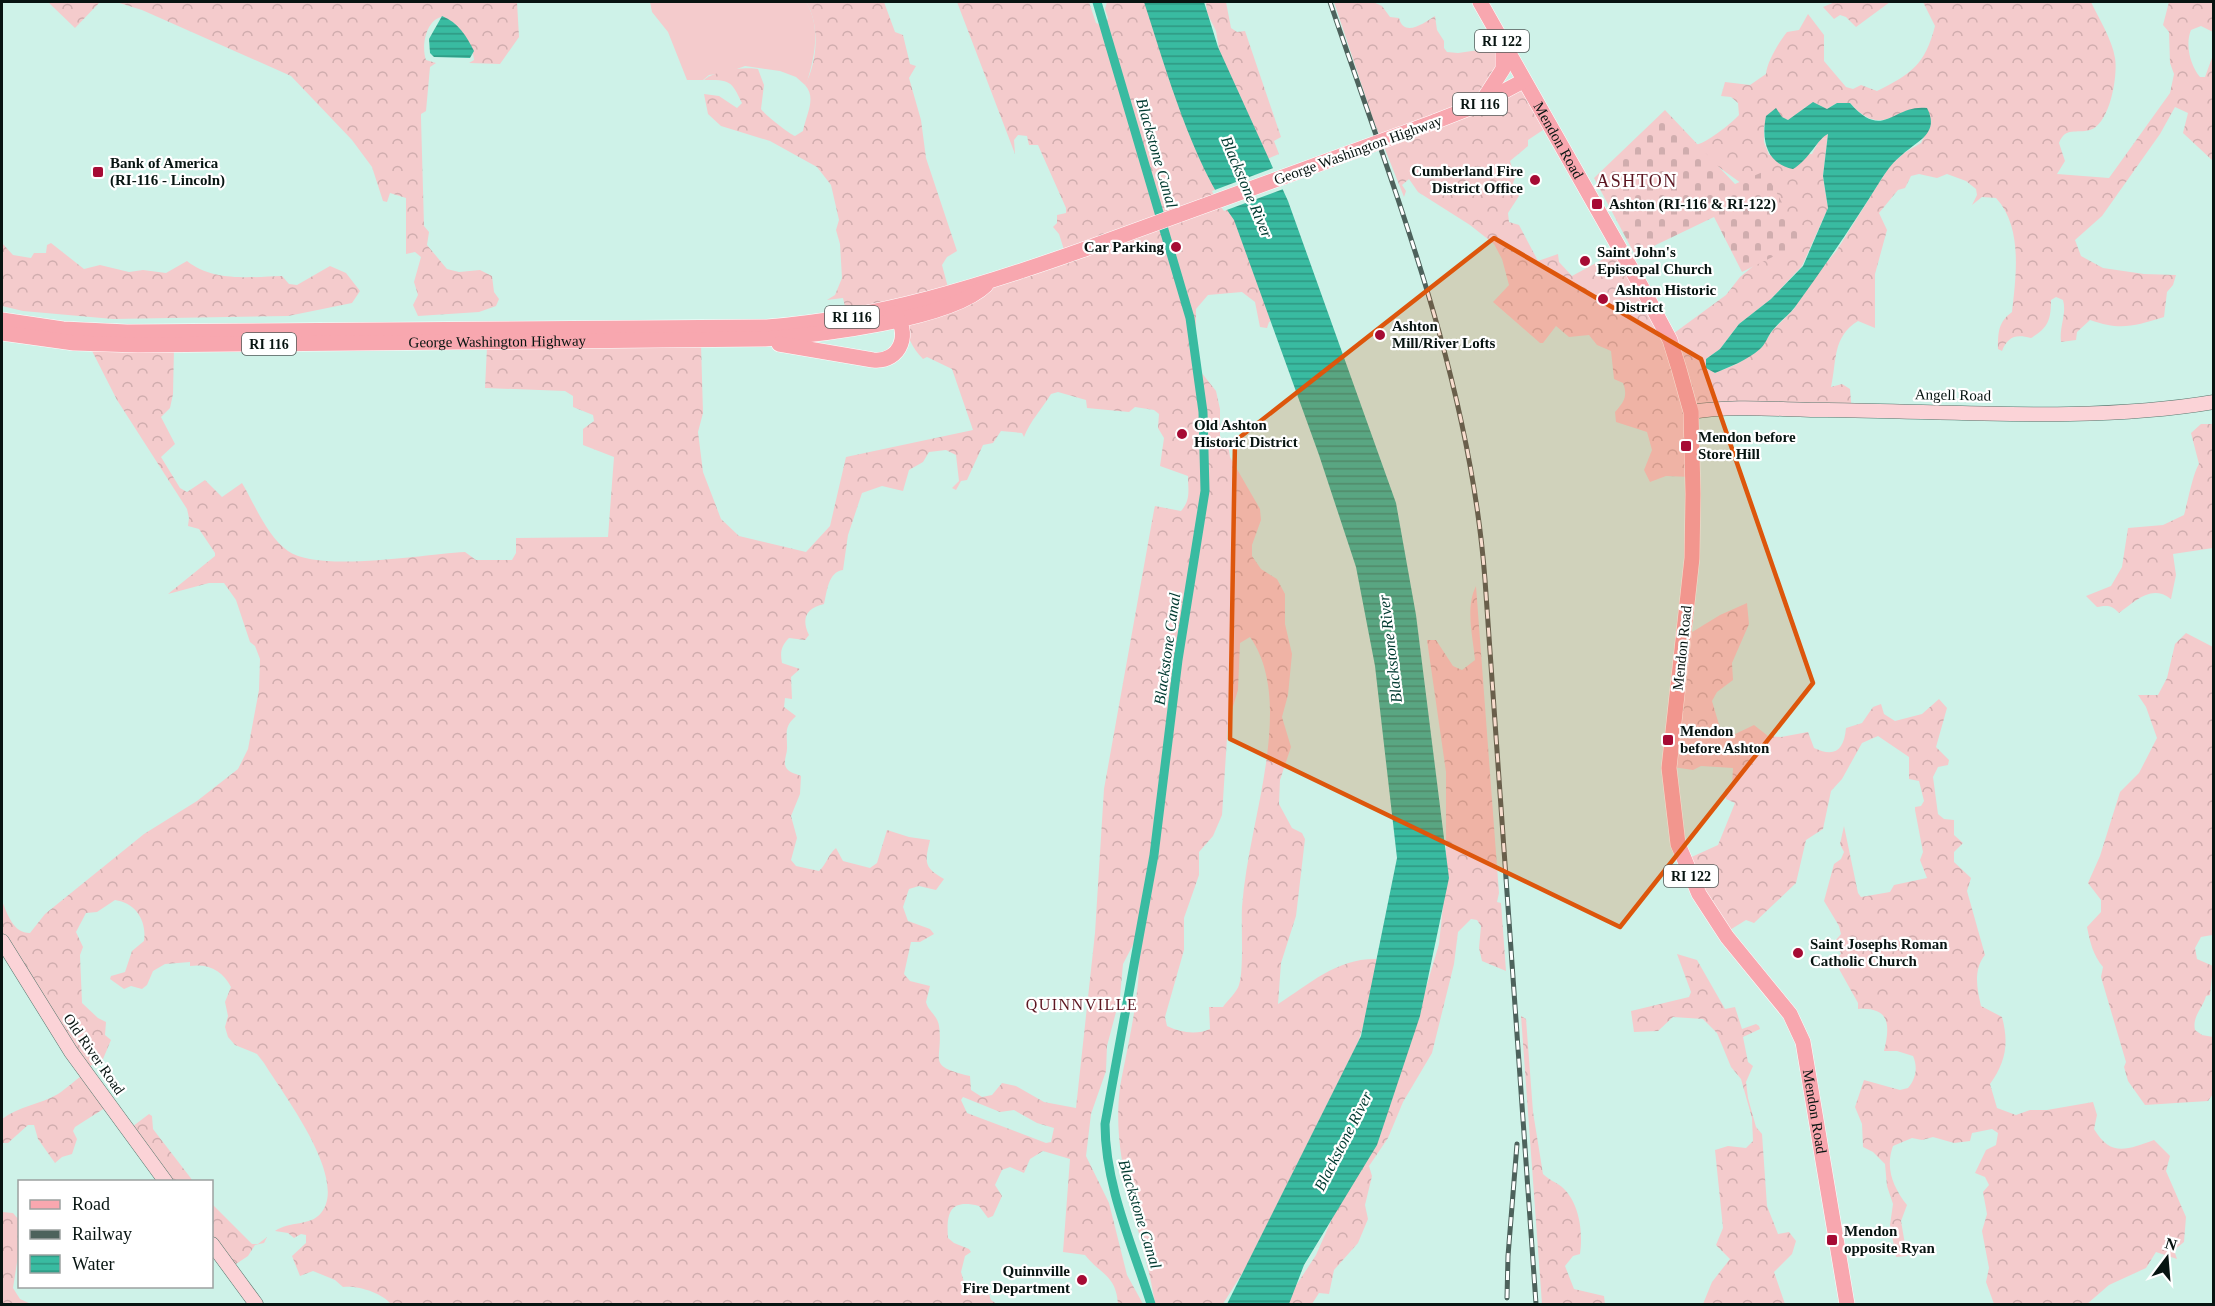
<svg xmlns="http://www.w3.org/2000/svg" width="2215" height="1306" font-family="'Times New Roman',serif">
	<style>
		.grass { fill: #f4cbcc }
		.forest { fill: url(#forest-crowns); fill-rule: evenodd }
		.cemetery { fill: url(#cemetery-stones) }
		.water { fill: url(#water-rules) }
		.pier { fill: #cef2e8 }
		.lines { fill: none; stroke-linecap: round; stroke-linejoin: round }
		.canal { stroke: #39bba1; stroke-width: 9 }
		.secondary-casing { stroke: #54756c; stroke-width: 15 }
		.primary-casing { stroke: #fff; stroke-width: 16 }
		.secondary { stroke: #fbd3d7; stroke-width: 14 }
		.primary { stroke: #f8a7af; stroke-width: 15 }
		.rail-casing { stroke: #4d625c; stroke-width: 5 }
		.rail { stroke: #fff; stroke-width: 3; stroke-dasharray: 9; stroke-linecap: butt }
		.primary-bridge-casing { stroke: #fff; stroke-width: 16; stroke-linecap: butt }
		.primary-bridge { stroke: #f8a7af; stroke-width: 15 }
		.marked { fill: #dd560c; fill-opacity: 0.2; stroke: #dd560c; stroke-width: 4.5; stroke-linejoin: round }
		.poi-dot { fill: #a60b34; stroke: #fff; stroke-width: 2 }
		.labels { text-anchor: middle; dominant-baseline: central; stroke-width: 4.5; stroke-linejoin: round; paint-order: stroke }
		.shield { fill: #fff; stroke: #515a58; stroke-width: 1.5 }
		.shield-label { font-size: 14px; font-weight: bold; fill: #071411 }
		.street-label { font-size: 15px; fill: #071411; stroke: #fff }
		.poi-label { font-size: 15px; font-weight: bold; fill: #071411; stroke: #fff; text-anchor: start }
		.water-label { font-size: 16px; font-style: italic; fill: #003a30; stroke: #fff }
		.neighbourhood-label { font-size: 16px; letter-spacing: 1.5px; fill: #5c1621; stroke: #fff }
		.quarter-label { font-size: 18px; letter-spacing: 1.5px; fill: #5c1621; stroke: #fff }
	</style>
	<defs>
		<pattern id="forest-crowns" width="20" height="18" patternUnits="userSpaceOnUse" patternTransform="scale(1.5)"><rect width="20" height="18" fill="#f4cbcc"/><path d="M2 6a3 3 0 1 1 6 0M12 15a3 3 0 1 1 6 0" fill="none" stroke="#d0adae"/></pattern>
		<pattern id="cemetery-stones" width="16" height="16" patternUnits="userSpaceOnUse" patternTransform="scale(1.5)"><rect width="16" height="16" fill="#f4cbcc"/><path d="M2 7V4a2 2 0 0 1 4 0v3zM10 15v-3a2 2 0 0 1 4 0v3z" fill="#d0adae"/></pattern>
		<pattern id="water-rules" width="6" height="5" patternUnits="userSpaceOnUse" patternTransform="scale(1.5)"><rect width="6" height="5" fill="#39bba1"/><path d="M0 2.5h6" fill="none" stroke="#2e9782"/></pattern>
	</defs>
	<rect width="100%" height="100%" fill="#cef2e8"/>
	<path class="grass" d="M650,2H806C821,26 815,56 807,82L805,85L796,77L780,71L745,66L726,73L709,75L703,80H687L668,32L652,12Z"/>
	<g class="forest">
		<polygon points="48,2 100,2 75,28"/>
		<path d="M116,2H517L519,37L500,64L469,63L474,60C473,41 455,27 441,17C426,21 421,46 426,60L436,63L430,67L426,111L421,114V118L424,226L429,232L427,245L447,269L459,272L480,270L492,276L494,292L499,299L496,306L479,312L418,316L413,305L418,295L414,282L421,257L415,252L406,254V198L390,193L387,202L383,201L372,167L352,140L291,76L142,10Z"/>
		<path d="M806,2H884L895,32L903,35L910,64L916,66L909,78L921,120L926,158L957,251L947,257L942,265L950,295L848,320L843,298L827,300L835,295L842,278L840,244L836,230L839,220L831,185L817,167L770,141L721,126L708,114L704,94L719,96L737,108L742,103C731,80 730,80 704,80C713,71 745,66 758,69L764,85L761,109C764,114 789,134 795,136L803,131C806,115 817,98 805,85C818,61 820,24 806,2Z"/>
		<path d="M957,2H1089L1096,23L1104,26L1108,18L1105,9L1107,2H1149L1274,320L1269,322L1267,328L1260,327L1255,302L1242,292L1208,295L1196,309V330L1189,346L1197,367L1216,391L1220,409V436L1229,450L1230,457L1260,509L1261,520L1252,545V556L1261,569L1277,579L1285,594V624L1292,654L1288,695L1282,717L1291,747L1280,780L1279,804L1292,828L1302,833L1305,839L1296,916L1281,963L1278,1004C1311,983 1338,957 1379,959L1365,1021L1352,1061L1266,1235L1223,1304H1155C1144,1231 1110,1164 1120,1088C1124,1060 1149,963 1134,943L1123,964L1120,997L1107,1046L1106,1071L1091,1114L1086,1156L1109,1203L1127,1275L1143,1304H1118C1116,1275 1101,1275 1085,1255L1063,1252L1070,1159L1043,1151L1030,1159L1024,1173L1010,1167L1002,1170L995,1185L1002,1196L993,1216L988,1218L979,1206C951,1199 946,1211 948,1238L954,1243L969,1249L971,1252L965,1256L961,1272L964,1282L977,1288H987L991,1300L997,1304H391C382,1293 358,1285 343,1287L335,1280L313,1271L300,1276L292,1256L306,1243V1235L301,1234L294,1238L288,1233L275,1231C289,1221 311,1226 321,1213C349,1179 283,1094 264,1063L257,1054L235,1045L228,1037L225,1027L228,1016L225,1002L231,987C223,971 209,963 190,966V962L165,964L153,971L147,985L142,989L131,986L124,989L110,979L111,976L125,972L132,951L144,941C147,921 136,903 115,900L97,912L86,913L76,932L83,947L80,955L82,1003L98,1018L106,1022L105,1035L111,1040L103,1059L83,1070L2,946V901C8,915 13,933 30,933L45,914L144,834L197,801L238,769L248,749L259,690L260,659L255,646L250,642L236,600L224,583H209L168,594L215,556V553L199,529L188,526L189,518L187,509L117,400L89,345L174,348L173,394L170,408L161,417L175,444L161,457L180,488L187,492L205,480L222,497L242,483C255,505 267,536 288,551C319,573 425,554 465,552L476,560H512L516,553V538L608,537L614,457L583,445V429L594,421L593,415L573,407V396L565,391L485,388L487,347L701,344L703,413L698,432L703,472L721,519L739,536L806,552L830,526L846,457L973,430L952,369L927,357L923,359C911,347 907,335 903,319L1066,256L1059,234L1053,227L1057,223V215L1066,213V208L1038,145H1029L1027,136L1018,135L1014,140L1015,154ZM1058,392L1086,400L1087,408L1129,412L1135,407L1154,410L1159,414L1158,428L1164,438L1160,466L1188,476C1188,490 1191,500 1181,511L1155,506L1154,510L1104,789L1095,933L1076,1108L1044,1102L1016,1086L1002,1083L992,1095L982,1097L971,1090L970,1076C924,1065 944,1061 939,1026C938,1016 928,1011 926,1002L930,986L910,981L904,974L911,942H920L934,934L930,929L908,921L903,907L909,889L919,886L936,890L944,879C923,867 925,862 930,840L909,837L887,830L877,863L870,868L843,861L836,848C828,854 827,864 819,871L796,866L791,860L797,838L791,816L800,794L801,776C797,774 791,773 788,770C781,763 788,755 787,746C787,732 784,727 796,716L784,707L785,698L792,699L791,677L800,669L782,663C780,652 781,646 789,638L805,640L809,635C801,619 806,608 824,604C827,592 828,572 843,570L848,535L862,493L882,486L903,491L909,470L923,462L929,452L946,450L956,455L959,481L952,488L956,490L961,481L967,480L983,445L993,443L1001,431L1022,433L1024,437C1030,421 1042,409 1051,394ZM1250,637C1265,658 1270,686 1270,712C1270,778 1247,841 1242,907C1241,926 1244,970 1239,985C1237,992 1227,1001 1223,1007H1209L1210,1029C1197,1035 1181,1033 1167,1026L1165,1017L1184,950V918L1199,875V852L1213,836L1222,815L1228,723L1238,690L1240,643ZM963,1097L1000,1112L1014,1110L1037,1123L1054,1128L1051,1142L1046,1143L967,1113L961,1100Z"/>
		<polygon points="1206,2 1226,2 1231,28 1237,32 1245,31 1281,137 1274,141 1279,154 1267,159 1221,61 1216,31 1207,13"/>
		<path d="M1334,2H1373L1382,6L1390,17L1399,18C1404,38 1424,23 1435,16L1437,30L1444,41V48L1447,52L1458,53L1500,47V98L1526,89L1546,128L1528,140V146L1510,161L1515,178L1513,183L1519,196L1508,213L1509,222L1519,225L1538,261L1558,254L1559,262L1572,276L1618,251L1666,339L1726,295L1740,277L1768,254L1759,196L1695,150V145C1705,144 1731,124 1739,115L1738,103L1731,97L1721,96L1725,82L1750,85L1766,74C1767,62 1779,42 1787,32L1799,30L1808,14L1824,35V61L1846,87L1853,89L1861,85L1877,91C1911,74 1925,65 1935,26L1923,2H2091C2099,19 2112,39 2115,58C2118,76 2110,124 2090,130C2076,134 2066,126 2059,143L2065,161L2057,174L2109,178L2170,93L2174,74L2170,63L2169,32L2163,25L2169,2H2213V32L2201,26L2191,30C2185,44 2190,65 2200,77H2205L2213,55V161L2183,133L2188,113L2175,107L2160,134L2102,216L2075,240L2081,256L2103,268L2144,274L2176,275L2173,285L2167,292L2164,317C2134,326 2121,331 2090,320L2077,332L2076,340L2061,342C2059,327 2067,314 2063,300L2056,297L2051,300C2051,320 2048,328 2031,338C2016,334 2008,336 2002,351L1998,349C1998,333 1998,322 2012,312C2016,276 2023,227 1996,198L1982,197L1972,205L1977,195L1976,189L1966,181L1947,174L1937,178L1919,174L1911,176L1905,188L1898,190L1879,213L1887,230L1875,274V328L1858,321C1832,337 1837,361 1831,387L1842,384L1850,389L1852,413L1692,409L1691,477L1666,476L1650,482L1644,470L1652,450L1647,432L1616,422L1615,412C1624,402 1628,396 1623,383L1614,379L1611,351L1597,345L1589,335L1569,337L1556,326L1543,343H1540L1493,302L1509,285L1502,259L1494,244L1470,225L1418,192L1409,179L1402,185L1406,191L1404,197L1373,119ZM1837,103H1850C1881,137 1891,110 1927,109L1931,123L1921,143L1904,153L1889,167L1837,250L1812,280L1794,309L1772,331L1761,348L1737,364L1715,373L1706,359L1720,349L1739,324L1771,299L1802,266L1828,208L1823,176L1828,134L1821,137L1812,154L1769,155L1764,142V126L1782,117L1788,120L1798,115L1805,107L1827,109Z"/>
		<polygon points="1835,2 1890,2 1856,27 1846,17 1840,15 1834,19 1823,7"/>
		<path d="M2,243L13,255L31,258L34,253H46L47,245L51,243L84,269L100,265L129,272L143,270L166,273L187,261C213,282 251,277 282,276L289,284L297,285L330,266L346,273L360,291L352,303L288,316L113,319L23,311L2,306Z"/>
		<path d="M2201,424H2213V548L2173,554L2176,575L2171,599C2151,584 2136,601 2119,613C2112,605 2107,605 2097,607L2086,596L2111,586L2122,567L2128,528L2163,525L2184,515C2188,501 2193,473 2199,464L2191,433Z"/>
		<path d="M1476,586L1499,893L1497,902L1501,903L1506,971L1482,961L1479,948L1481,926L1477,920L1471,919L1458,932L1454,964L1432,1053L1403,1102L1388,1138L1369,1166L1372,1176L1365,1205L1368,1219L1358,1243L1334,1270L1329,1294L1319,1293L1312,1304H1284L1316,1255L1410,1042L1439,944L1446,877V772L1427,640H1436L1453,666L1462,670L1475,660C1473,637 1465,608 1476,586Z"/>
		<path d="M1747,603L1749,624L1732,663L1733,680L1717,692L1712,701L1720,728L1731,736L1754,725L1768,736L1781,737L1808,732L1814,748C1835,758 1844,750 1846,728L1862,723L1873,707L1881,704L1884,714L1895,721L1922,714L1939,699L1947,708L1936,747L1949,760L1948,765L1938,767L1933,777L1938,814L1944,819L1954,820V835L1963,843L1954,852V862L1971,878L1967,891L1985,955C1973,970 1977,989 1981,1006L2002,1017C2009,1043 2006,1062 1990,1084L1997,1108L2016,1115L2030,1110H2047L2093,1102L2097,1115L2094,1129C2111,1158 2128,1149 2154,1140L2170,1156L2166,1171L2186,1217L2184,1242L2174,1250L2177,1259L2156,1252L2146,1268L2109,1285L2087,1304H1994L1986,1282L1989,1268L1982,1231L1987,1214L1983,1192L1989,1185L1985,1177L1975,1173L1986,1150L1996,1145L1998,1133L1992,1129L1972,1133L1970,1141L1954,1143L1933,1137L1922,1140L1912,1138L1893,1146C1885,1168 1893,1187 1907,1205L1901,1221L1907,1256L1896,1257L1890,1225L1893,1204L1887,1186L1885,1164L1873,1152L1863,1147L1862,1124L1855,1107L1864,1080L1900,1090L1908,1088C1916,1079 1918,1067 1913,1056L1897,1051H1884C1890,1026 1891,1007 1858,1009V1003L1834,960L1841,954L1835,941L1841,934L1839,926L1824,901L1834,864L1841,859L1844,852L1840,844L1844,826L1858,893L1861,897L1890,892L1894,885L1927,878L1920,860L1923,852L1915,810V807L1921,806L1924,801L1919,781L1909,779V757L1878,736L1862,743L1842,779L1831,791L1823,829L1806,840L1796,883L1754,923L1746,920L1725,933L1685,860L1718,845L1735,803L1726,799L1725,789L1732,786L1733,768L1701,766L1693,770L1673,767L1684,637L1720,615Z"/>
		<path d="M2186,633L2213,647V930L2212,935L2201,937L2195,948L2197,959L2213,966L2210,995L2206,996C2203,1008 2192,1016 2195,1030L2202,1035L2213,1037V1094L2208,1101L2145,1105L2128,1081L2124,1067L2126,1062L2101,977L2103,967C2093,955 2090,942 2087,927L2101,912V900L2088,883L2100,856L2120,792L2139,773L2157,738L2146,707L2138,695H2158L2167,678L2175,644Z"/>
		<polygon points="1677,954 1697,960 1725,1009 1735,1007 1742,1029 1756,1024 1759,1026 1760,1029 1743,1037 1748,1062 1753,1066 1746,1082 1748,1098 1756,1127 1762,1134 1767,1206 1778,1234 1789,1232 1796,1241 1792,1254 1774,1272 1785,1304 1703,1304 1712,1282 1730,1259 1716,1245 1723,1228 1715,1150 1728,1146 1746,1148 1753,1141 1752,1118 1741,1079 1731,1067 1717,1033 1703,1019 1673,1017 1658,1031 1634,1032 1631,1011 1689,997 1691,992"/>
		<path d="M1521,1016L1526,1019L1533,1112L1543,1174C1549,1180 1556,1182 1562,1187C1580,1203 1583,1233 1580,1254L1573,1256L1565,1266L1574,1289L1604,1296L1605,1304H1542Z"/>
		<path d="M84,1074L108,1106L75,1127L73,1131L77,1139L72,1154L62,1157L55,1163L38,1139L34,1125H28L8,1143H2V1119C19,1106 39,1105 58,1094C66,1089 75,1080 84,1074Z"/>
		<polygon points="149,1114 152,1116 153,1129 193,1181 164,1181 128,1130"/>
		<polygon points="212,1204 252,1244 258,1244 267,1237 264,1243 255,1245 248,1256 230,1268 212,1246"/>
		<polygon points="2,1212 13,1213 19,1220 19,1250 13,1288 20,1299 31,1304 2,1304"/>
	</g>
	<polygon class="cemetery" points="1665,110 1735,184 1765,171 1803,242 1742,272 1714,217 1635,255 1594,178"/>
	<g class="water">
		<path d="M1144,2H1204L1218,47L1288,201L1396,503L1416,615L1449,878L1420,1016L1377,1145L1304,1265L1289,1304H1227L1361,1036L1397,858L1375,666L1356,567L1319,455L1234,220C1191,160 1167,72 1144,2Z"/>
		<path d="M442,16C458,22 467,37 474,51L470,58L434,57L430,53L429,39Z"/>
		<path d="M1813,102L1827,109L1837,103H1850C1884,142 1892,104 1927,108C1940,133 1918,141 1903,154C1894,161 1888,169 1882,178C1854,223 1825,266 1795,307C1788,316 1779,322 1772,331C1768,336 1765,345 1760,349C1746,361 1731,366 1715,373L1706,368V359L1720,349L1739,324L1771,299L1803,266L1828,208L1823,176L1828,134C1818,138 1809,160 1793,169C1767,164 1761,141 1766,116L1776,108L1782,117L1788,120Z"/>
	</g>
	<polygon class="pier" points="1276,167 1286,188 1224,211 1216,200 1212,191"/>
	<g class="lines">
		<path class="canal" d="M1097,2L1190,318L1203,412L1205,491L1178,660L1154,855L1105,1124C1105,1185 1133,1247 1151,1304"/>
		<defs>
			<g id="secondary">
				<path d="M1691,412C1735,405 1783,410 1827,410C1954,411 2089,423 2214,402"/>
				<polyline points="2,941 71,1052 166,1182"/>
				<polyline points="212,1244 256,1304"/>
			</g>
			<g id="primary">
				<path id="s1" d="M1480,2L1646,295L1670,340L1679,369L1691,412L1693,494L1692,558L1669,768L1678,844L1699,894L1727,937L1790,1014L1803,1042L1847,1304"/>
				<polyline points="1483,100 1503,69 1503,47"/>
				<polyline points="1434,122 1480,104 1523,81"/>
				<path d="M2,320L63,329L127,332L767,327C879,318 981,286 1085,249"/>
				<path id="s2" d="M2,333L74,343L138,345L765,339C817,335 950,320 986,285"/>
				<path d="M779,344L873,360C901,363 912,331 893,313"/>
			</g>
		</defs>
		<use href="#secondary" class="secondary-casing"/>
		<use href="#primary" class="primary-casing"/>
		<use href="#secondary" class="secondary"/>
		<use href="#primary" class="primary"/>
		<defs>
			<g id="rail">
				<path d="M1330,2C1394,191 1470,379 1485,580L1536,1304"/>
				<polyline points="1507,1298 1508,1256 1517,1144"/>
			</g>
		</defs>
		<use href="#rail" class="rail-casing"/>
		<use href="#rail" class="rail"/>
		<defs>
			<polyline id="primary-bridge" points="1085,249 1434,122"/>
		</defs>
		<use href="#primary-bridge" class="primary-bridge-casing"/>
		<use href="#primary-bridge" class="primary-bridge"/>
	</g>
	<path class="marked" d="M1494,238L1701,359L1813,683L1620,927L1230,739L1235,441Z"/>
	<g class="poi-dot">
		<rect x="92" y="166" width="12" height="12" rx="3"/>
		<circle cx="1535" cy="180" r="6"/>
		<rect x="1591" y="198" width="12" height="12" rx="3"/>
		<circle cx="1176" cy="247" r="6"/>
		<circle cx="1585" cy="261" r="6"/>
		<circle cx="1603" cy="299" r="6"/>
		<circle cx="1380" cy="335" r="6"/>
		<circle cx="1182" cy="434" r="6"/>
		<rect x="1680" y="440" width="12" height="12" rx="3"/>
		<rect x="1662" y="734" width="12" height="12" rx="3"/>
		<circle cx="1798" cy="953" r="6"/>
		<rect x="1826" y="1234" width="12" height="12" rx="3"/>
		<circle cx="1082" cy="1280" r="6"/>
	</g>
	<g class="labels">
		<g class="shield">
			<rect x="1475" y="30" width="54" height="22" rx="4.5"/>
			<rect x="1453" y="93" width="54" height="22" rx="4.5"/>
			<rect x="825" y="306" width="54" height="22" rx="4.5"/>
			<rect x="242" y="333" width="54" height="22" rx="4.5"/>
			<rect x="1664" y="865" width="54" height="22" rx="4.5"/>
		</g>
		<g class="shield-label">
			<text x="1502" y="41">RI 122</text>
			<text x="1480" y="104">RI 116</text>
			<text x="852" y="317">RI 116</text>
			<text x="269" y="344">RI 116</text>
			<text x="1691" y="876">RI 122</text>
		</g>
		<g class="street-label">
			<text stroke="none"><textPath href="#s1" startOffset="159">Mendon Road</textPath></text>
			<text transform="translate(1358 150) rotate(-20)">George Washington Highway</text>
			<text stroke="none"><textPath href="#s2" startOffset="496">George Washington Highway</textPath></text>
			<text transform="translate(1953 395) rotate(1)">Angell Road</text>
			<text transform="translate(1682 648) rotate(-84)">Mendon Road</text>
			<text transform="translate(94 1054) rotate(55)">Old River Road</text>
			<text stroke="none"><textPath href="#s1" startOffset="1203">Mendon Road</textPath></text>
		</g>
		<g class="poi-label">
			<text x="110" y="163">Bank of America<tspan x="110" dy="17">(RI-116 - Lincoln)</tspan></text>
			<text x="1523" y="171" text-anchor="end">Cumberland Fire<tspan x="1523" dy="17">District Office</tspan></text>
			<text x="1609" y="204">Ashton (RI-116 &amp; RI-122)</text>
			<text x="1164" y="247" text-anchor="end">Car Parking</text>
			<text x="1597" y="252">Saint John's<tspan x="1597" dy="17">Episcopal Church</tspan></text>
			<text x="1615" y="290">Ashton Historic<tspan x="1615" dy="17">District</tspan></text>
			<text x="1392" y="326">Ashton<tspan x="1392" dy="17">Mill/River Lofts</tspan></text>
			<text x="1194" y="425">Old Ashton<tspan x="1194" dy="17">Historic District</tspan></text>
			<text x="1698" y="437">Mendon before<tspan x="1698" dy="17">Store Hill</tspan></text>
			<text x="1680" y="731">Mendon<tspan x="1680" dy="17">before Ashton</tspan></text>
			<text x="1810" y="944">Saint Josephs Roman<tspan x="1810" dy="17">Catholic Church</tspan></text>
			<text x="1844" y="1231">Mendon<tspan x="1844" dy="17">opposite Ryan</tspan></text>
			<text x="1070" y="1271" text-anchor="end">Quinnville<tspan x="1070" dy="17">Fire Department</tspan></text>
		</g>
		<g class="water-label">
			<text transform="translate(1157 153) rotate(74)">Blackstone Canal</text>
			<text transform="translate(1247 187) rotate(67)">Blackstone River</text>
			<text transform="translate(1167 649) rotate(-82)">Blackstone Canal</text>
			<text transform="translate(1390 649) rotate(-97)">Blackstone River</text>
			<text transform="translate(1343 1141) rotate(-63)">Blackstone River</text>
			<text transform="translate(1140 1214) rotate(73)">Blackstone Canal</text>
		</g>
		<g class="neighbourhood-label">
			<text x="1082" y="1004">QUINNVILLE</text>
		</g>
		<g class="quarter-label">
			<text x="1637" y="181">ASHTON</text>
		</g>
	</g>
	<rect width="2215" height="1306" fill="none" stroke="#071411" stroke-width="6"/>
	<rect x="18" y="1180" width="195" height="108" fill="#ffffff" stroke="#9ca1a0" stroke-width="1.5"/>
	<rect x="30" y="1200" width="30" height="9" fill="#f8a7af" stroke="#9ca1a0" stroke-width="1.5"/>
	<text x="72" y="1210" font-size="18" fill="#071411">Road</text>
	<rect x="30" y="1230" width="30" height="9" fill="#4d625c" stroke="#9ca1a0" stroke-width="1.5"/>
	<text x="72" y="1240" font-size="18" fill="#071411">Railway</text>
	<rect x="30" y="1255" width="30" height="18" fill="url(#water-rules)" stroke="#9ca1a0" stroke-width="1.5"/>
	<text x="72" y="1270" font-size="18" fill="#071411">Water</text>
	<g transform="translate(2167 1258) rotate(16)" stroke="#ffffff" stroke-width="4.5" paint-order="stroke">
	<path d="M0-4.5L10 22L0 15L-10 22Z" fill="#071411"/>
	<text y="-9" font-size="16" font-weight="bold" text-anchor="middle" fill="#071411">N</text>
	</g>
</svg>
